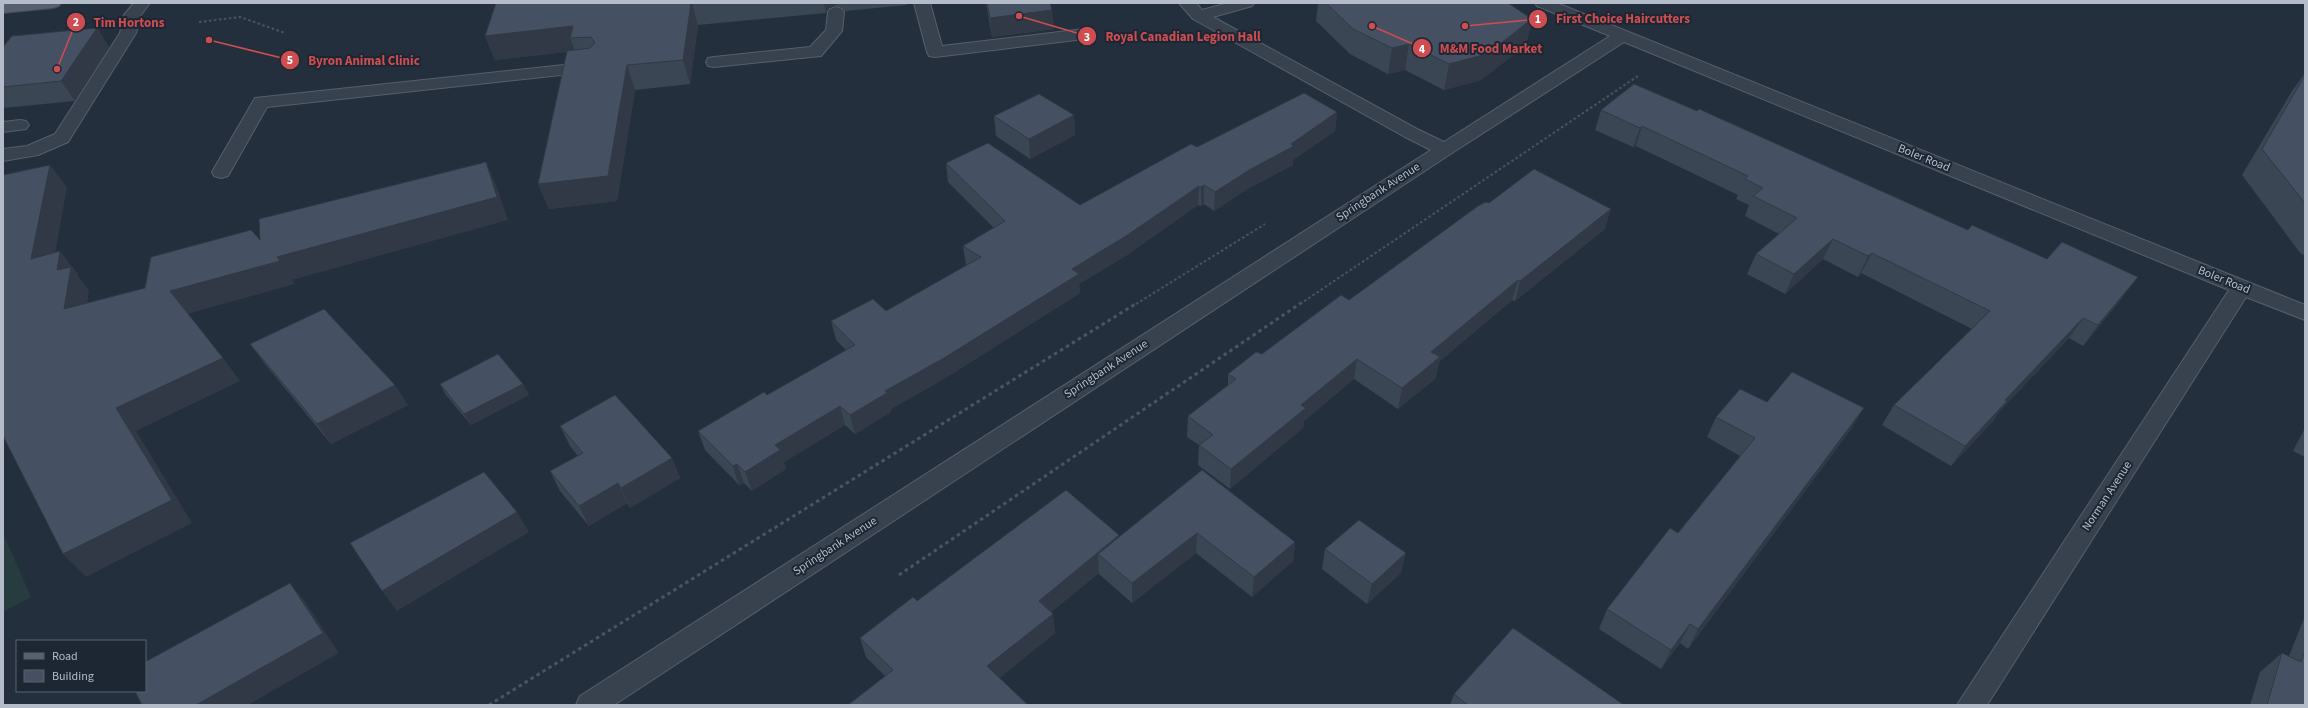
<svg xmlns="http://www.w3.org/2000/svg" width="2308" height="708" font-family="'Source Sans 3',sans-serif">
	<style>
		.green { fill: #263c3f }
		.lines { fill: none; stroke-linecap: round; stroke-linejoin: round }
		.minor-casing { stroke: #565f6c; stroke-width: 2 }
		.major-casing { stroke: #414a57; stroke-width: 2 }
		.path-far1 { stroke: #44595c; stroke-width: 2; stroke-dasharray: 2.5 2.5; stroke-linecap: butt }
		.path { stroke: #44595c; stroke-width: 3; stroke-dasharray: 3.5 3.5; stroke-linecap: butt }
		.minor { fill: #38414e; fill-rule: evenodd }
		.major { fill: #56606e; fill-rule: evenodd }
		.wall { fill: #3b4654 }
		.shaded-wall { fill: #303945 }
		.building { fill: #455162; stroke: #303945 }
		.labels { text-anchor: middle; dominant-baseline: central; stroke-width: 4; stroke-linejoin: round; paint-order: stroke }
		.street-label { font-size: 12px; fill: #b4bcc9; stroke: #1d2633 }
		.leader { fill: none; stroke: #ce4d50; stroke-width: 1.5 }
		.callout-dot { fill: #ce4d50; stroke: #1d2633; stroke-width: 1.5 }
		.mark-label { font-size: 12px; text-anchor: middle; font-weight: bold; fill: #fff }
		.callout-label { font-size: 13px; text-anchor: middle; font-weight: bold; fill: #ce4d50; stroke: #1d2633; stroke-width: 4; stroke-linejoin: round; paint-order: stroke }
	</style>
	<rect width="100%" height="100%" fill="#242f3e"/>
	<polygon class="green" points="3,533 31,597 3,612"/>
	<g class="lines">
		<defs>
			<g id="minor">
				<polygon points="134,3 150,3 140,16 136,33 68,142 38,155 3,161 3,149 27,146 55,134 120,33 124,15"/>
				<polygon points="914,3 930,3 942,46 1084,29 1090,31 1092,34 1090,37 1084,39 935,57 929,56 927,52"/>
				<polygon points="1179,3 1196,3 1202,10 1228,3 1254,3 1252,6 1213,17 1417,129 1444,142 1610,36 1537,6 1535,3 1557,3 2305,305 2305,320 2246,297 1987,705 1957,705 2229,290 1624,42 1452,153 614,705 576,705 580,696 1431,150 1405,137 1193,19"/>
				<polygon points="836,7 842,9 844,12 842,31 821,56 714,67 708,66 706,62 708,58 714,57 810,47 826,30 828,12 830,9"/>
				<polygon points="592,62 598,63 601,67 598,71 267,107 228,176 221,178 214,176 212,172 255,98"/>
				<polygon points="20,120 26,121 29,125 26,129 3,132 3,122"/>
			</g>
			<polygon id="major" points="3,3 61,3 59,6 53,8 3,13"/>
		</defs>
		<use href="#minor" class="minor-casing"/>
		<use href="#major" class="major-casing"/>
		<g class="path-far1">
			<polyline points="199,22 240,17 285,33"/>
			<polyline points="1136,304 1265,224"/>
			<polyline points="1300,304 1638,76"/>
		</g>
		<g class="path">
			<polyline points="899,575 1301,303"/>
			<polyline points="489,705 1137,303"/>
		</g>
		<use href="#minor" class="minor"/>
		<use href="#major" class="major"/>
	</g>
	<g class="wall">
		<polygon points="496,3 907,3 907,5 845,11 842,8 836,6 829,8 826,13 698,25 690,84 635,90 617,201 549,209 538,184 567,52 495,60 485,36"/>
		<polygon points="986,3 1050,3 1054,29 992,37"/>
		<polygon points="1318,3 1508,3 1532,19 1526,45 1481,80 1444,90 1405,70 1388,74 1350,54 1316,21"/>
		<polygon points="97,28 109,47 75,101 3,108 3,47"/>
		<polygon points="2305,73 2305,255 2301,254 2242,175 2292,91"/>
		<polygon points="1601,110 1968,230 2123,297 2083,346 2069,338 2000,411 1993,421 1951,466 1882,425 1894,405 1972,329 1861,273 1858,277 1823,259 1785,294 1747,274 1756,254 1779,234 1745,216 1749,205 1736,199 1738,195 1636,146 1633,147 1595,130"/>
		<polygon points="1337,112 1335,131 1293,160 1293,165 1247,189 1214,211 1204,204 1201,206 1198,205 1127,255 1079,284 1080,293 947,377 891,409 891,412 855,434 845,425 784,462 786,469 752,491 744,483 739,485 705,450 698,431 767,395 846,350 836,340 831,321 886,311 967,265 966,265 963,246 994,228 948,182 946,163 1080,205 1197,147"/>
		<polygon points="1074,115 1075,135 1030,159 996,136 994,116"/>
		<polygon points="1489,203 1605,229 1515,301 1512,300 1439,362 1436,378 1398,409 1354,379 1304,421 1303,428 1230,489 1198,465 1199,445 1187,437 1188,416 1228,386 1228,374 1262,354 1349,300"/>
		<polygon points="250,344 408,405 331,444 265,364"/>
		<polygon points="440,384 523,384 529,395 471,425 446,395"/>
		<polygon points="1767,402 1852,428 1688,649 1680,643 1661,669 1599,629 1607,609 1678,533 1740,456 1707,437 1716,417"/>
		<polygon points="560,426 672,458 680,478 630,508 627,503 589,526 560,491 550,471 578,456 570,446"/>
		<polygon points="2305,428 2305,457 2293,451"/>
		<polygon points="1202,470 1295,542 1293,561 1252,597 1196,553 1132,603 1099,574 1099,573 1051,612 1053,614 1055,633 999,678 885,676 866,657 860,638 917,601 1119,537"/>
		<polygon points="1325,549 1401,573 1367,604 1322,569"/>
		<polygon points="2305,616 2305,705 2250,705 2260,672 2282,653 2289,656"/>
		<polygon points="1454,694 1624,705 1450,705"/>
	</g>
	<g class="shaded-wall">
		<polygon points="691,3 692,3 698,25 690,84 683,60"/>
		<polygon points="824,3 835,3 836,6 829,8 826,13"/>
		<polygon points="1052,10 1054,29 992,37 990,18"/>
		<polygon points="1532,19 1526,45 1481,80 1444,90 1449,64"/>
		<polygon points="573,26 570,38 575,51 495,60 485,36"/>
		<polygon points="97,28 109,47 75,101 61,81"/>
		<polygon points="1409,44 1405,70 1388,74 1392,48"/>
		<polygon points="627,65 635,90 617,201 549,209 538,184"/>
		<polygon points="1337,112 1335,131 1293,160 1293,165 1247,189 1214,211 1215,192 1291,144"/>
		<polygon points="1074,115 1075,135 1030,159 1029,139"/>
		<polygon points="1642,126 1636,146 1633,147 1640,128"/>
		<polygon points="486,162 496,185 508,220 292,280 295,284 187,314 170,291"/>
		<polygon points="50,165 67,187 50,282 31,259"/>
		<polygon points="1204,185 1204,204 1201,206 1201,187"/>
		<polygon points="1199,186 1198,205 1127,255 1079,284 1080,293 947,377 891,409 891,412 855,434 850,415 885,391 1072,269"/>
		<polygon points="1611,209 1605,229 1515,301 1520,281"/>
		<polygon points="1833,239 1823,259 1785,294 1794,274"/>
		<polygon points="60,251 78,274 78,276 89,290 83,332 64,309 57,270"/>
		<polygon points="1872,253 1861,273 1858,277 1868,256"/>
		<polygon points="2138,277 2123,297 2083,346 2098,325"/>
		<polygon points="1518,280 1512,300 1439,362 1436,378 1398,409 1402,388 1431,352"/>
		<polygon points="2083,318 2069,338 2000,411 1993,421 1951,466 1965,446 2005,400"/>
		<polygon points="223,358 240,381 136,431 192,523 86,577 63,554 116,408"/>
		<polygon points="1357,359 1354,379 1304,421 1303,428 1230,489 1231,469 1301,405"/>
		<polygon points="523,384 529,395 471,425 464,414"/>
		<polygon points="395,385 408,405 331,444 317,424"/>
		<polygon points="840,406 845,425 784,462 786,469 752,491 745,472 775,445"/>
		<polygon points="1864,408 1852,428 1688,649 1698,629"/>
		<polygon points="672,458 680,478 630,508 621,488"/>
		<polygon points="737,464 744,483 739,485 733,466"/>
		<polygon points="618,483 627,503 589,526 579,506"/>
		<polygon points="517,512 529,532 397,611 382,591"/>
		<polygon points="1197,533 1196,553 1132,603 1132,583"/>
		<polygon points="1119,535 1120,555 1098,554 1099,573 1041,620 1039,601"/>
		<polygon points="1295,542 1293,561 1252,597 1254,577"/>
		<polygon points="1406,553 1401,573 1367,604 1372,584"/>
		<polygon points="290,583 306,603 339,653 248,705 196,705"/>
		<polygon points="1053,614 1055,633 990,686 987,666"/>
		<polygon points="1690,624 1680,643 1661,669 1671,650"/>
	</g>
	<g class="building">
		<polygon points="496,3 691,3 683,60 627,65 608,176 538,184 567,51 590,48 595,43 591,37 570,38 573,26 485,36"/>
		<polygon points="987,3 1050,3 1052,10 990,18"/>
		<polygon points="1326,3 1508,3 1532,19 1487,54 1449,64 1409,44 1392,48 1353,29"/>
		<polygon points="97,28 61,81 3,87 3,47 12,36"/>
		<polygon points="2305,75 2305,203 2262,149"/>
		<polygon points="1634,84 1697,111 1699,109 1968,230 1972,225 2047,259 2062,242 2138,277 2098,325 2083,318 2005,400 2007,401 1965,446 1894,405 1990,311 1872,253 1868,256 1833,239 1794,274 1756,254 1797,218 1753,196 1763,188 1745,179 1748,176 1642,126 1640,128 1601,110"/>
		<polygon points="1304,93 1337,112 1291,144 1294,146 1249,170 1215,192 1204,185 1201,187 1199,186 1126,236 1072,269 1079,274 944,358 885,391 887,393 850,415 840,406 775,445 780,450 745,472 737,464 733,466 698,431 764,392 767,395 855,345 831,321 873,299 886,311 981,257 963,246 1005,221 946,163 988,143 1080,205 1191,144 1197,147"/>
		<polygon points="1039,94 1074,115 1029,139 994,116"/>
		<polygon points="486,162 497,197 277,257 280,261 170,291 223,358 116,408 172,500 63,554 3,436 3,175 50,165 31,259 60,251 57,270 71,267 64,309 145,288 151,257 251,230 260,240 259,219"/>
		<polygon points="1534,169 1611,209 1520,281 1518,280 1431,352 1440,357 1402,388 1357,359 1301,405 1306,408 1231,469 1199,445 1213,435 1188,416 1236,379 1228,374 1256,352 1262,354 1341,295 1349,300 1478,206 1486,202 1489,203"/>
		<polygon points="324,309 395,385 317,424 250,344"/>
		<polygon points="498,354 523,384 464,414 440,384"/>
		<polygon points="1792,372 1864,408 1698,629 1690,624 1671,650 1607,609 1670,528 1678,533 1755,438 1716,417 1740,389 1767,402"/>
		<polygon points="615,395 672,458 621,488 618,483 579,506 550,471 583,453 560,426"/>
		<polygon points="1202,470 1295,542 1254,577 1197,533 1132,583 1098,554"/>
		<polygon points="484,472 517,512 382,591 350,543"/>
		<polygon points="1066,490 1119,535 1039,601 1053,614 987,666 1028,705 848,705 893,670 860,638 913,597 917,601"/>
		<polygon points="1359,520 1406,553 1372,584 1325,549"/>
		<polygon points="290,583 323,633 196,705 142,705 135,691 145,691 145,662"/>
		<polygon points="1513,628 1624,705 1468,705 1454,694"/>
		<polygon points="2305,652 2305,705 2267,705 2282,653 2301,662"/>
	</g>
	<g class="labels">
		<g class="street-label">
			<text transform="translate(1924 158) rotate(22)">Boler Road</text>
			<text transform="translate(1378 192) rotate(-33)">Springbank Avenue</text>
			<text transform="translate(2224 280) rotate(22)">Boler Road</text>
			<text transform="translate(1106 369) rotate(-33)">Springbank Avenue</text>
			<text transform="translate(2107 496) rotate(-57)">Norman Avenue</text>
			<text transform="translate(835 546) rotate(-33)">Springbank Avenue</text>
		</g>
	</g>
	<path class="leader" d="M1465 26L1538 19M57 69L76 22M1019 16L1087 36M1372 26L1422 48M209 40L290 60"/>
	<g class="callout-dot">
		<circle cx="1465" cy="26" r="4"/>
		<circle cx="57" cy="69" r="4"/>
		<circle cx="1019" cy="16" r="4"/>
		<circle cx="1372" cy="26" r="4"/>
		<circle cx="209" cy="40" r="4"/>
		<circle cx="1538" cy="19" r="10"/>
		<circle cx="76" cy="22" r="10"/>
		<circle cx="1087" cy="36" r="10"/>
		<circle cx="1422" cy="48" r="10"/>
		<circle cx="290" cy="60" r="10"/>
	</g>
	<g class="mark-label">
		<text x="1538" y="23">1</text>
		<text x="76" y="26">2</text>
		<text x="1087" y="41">3</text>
		<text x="1422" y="53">4</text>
		<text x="290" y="64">5</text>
	</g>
	<g class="callout-label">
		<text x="1623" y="23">First Choice Haircutters</text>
		<text x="129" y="27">Tim Hortons</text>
		<text x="1183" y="41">Royal Canadian Legion Hall</text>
		<text x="1491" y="53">M&amp;M Food Market</text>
		<text x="364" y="65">Byron Animal Clinic</text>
	</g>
	<rect width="2308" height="708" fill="none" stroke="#b4bcc9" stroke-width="8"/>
	<rect x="16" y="640" width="130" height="52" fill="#1d2633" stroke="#59626f"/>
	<rect x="24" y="653" width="20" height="6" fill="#56606e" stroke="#59626f"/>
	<text x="52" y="660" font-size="12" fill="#b4bcc9">Road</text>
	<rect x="24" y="670" width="20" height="12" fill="#455162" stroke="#59626f"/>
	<text x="52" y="680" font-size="12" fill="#b4bcc9">Building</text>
</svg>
